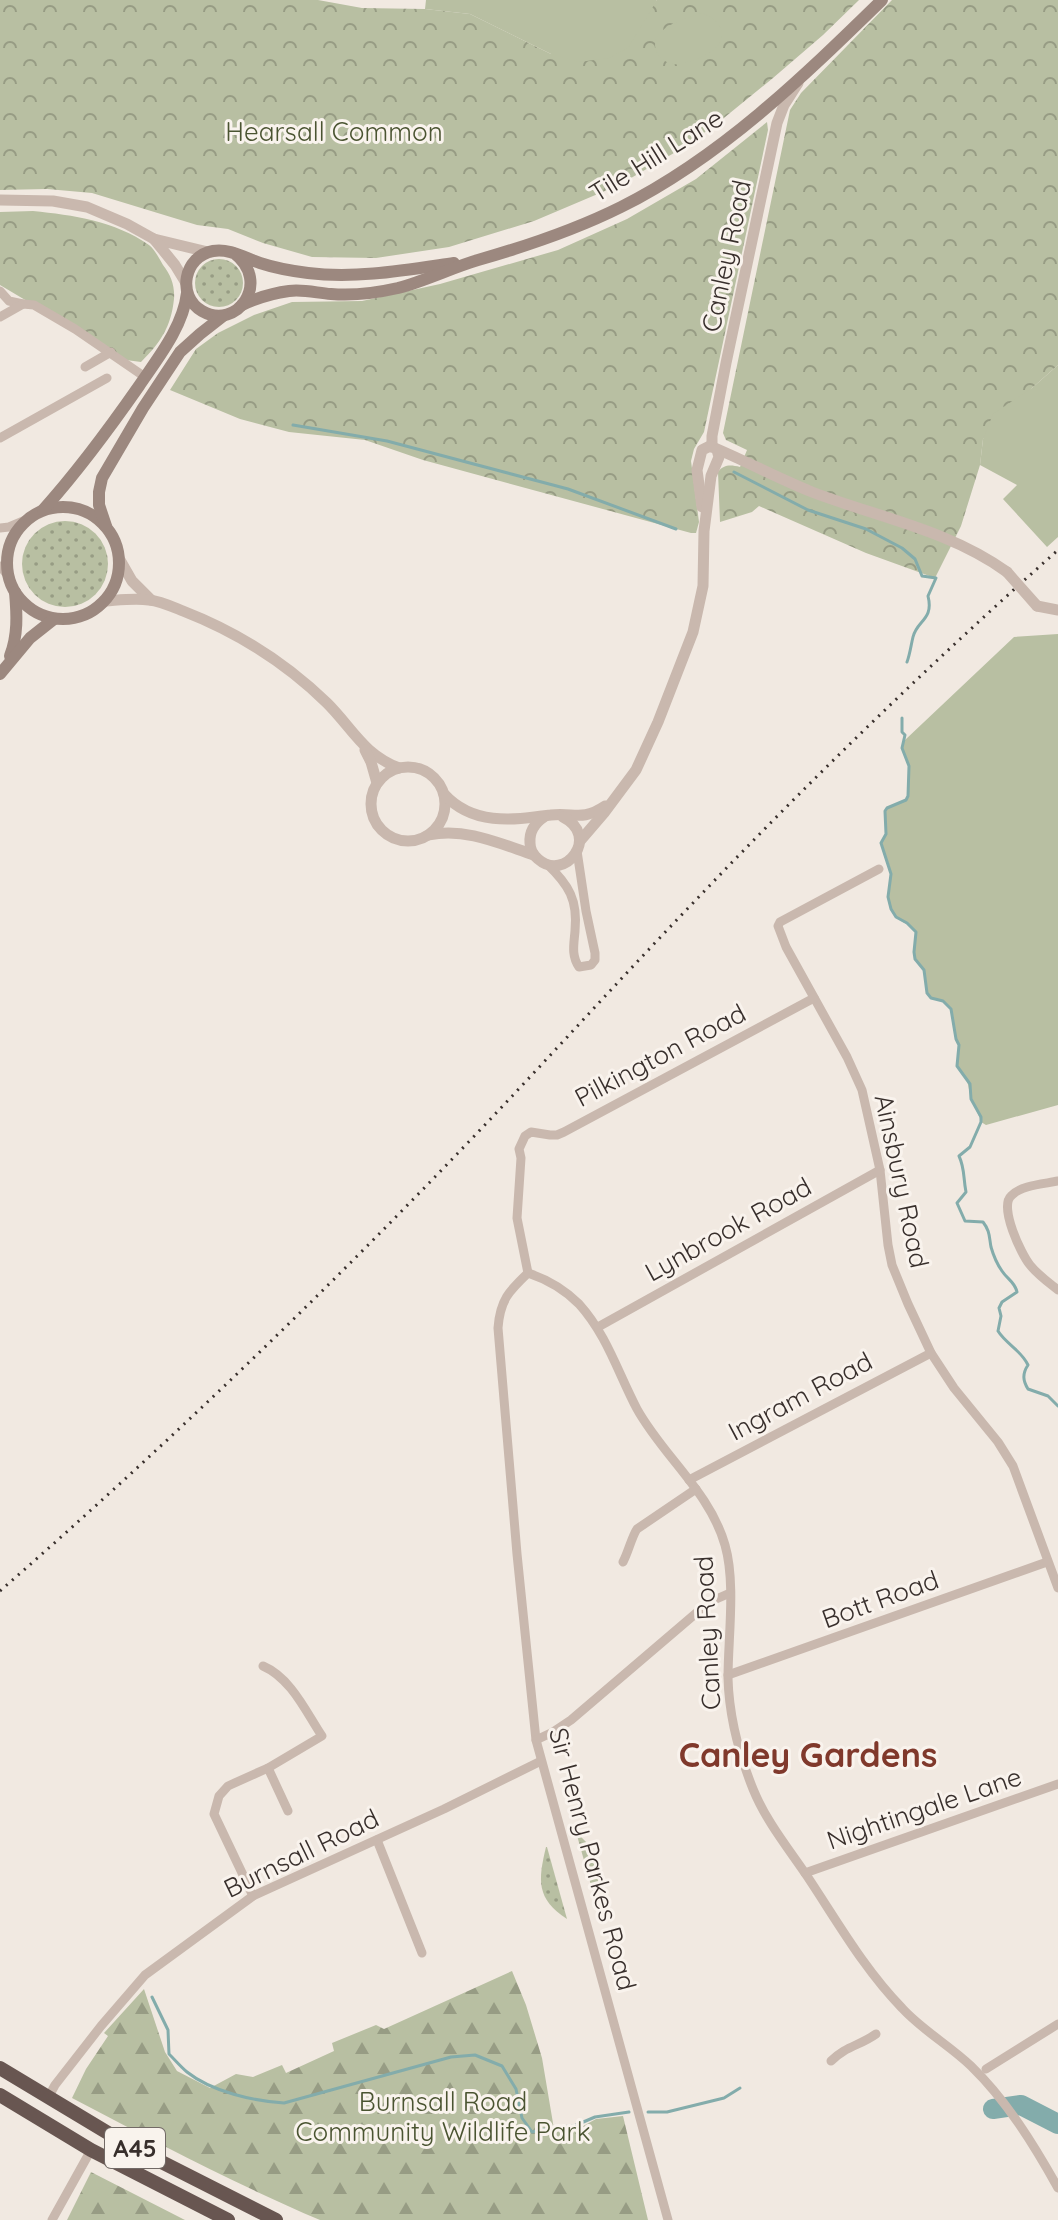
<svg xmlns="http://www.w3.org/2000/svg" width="1058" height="2220" font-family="Quicksand,sans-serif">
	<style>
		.grass { fill: url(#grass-dots) }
		.forest { fill: url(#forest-firs) }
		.park { fill: url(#park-crowns) }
		.garden { fill: #b8bfa2 }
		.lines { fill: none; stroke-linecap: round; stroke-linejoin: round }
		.stream { stroke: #83acab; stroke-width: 3 }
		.river { stroke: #83acab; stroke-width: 20 }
		.minor { stroke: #c9b8ae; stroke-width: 9 }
		.tertiary { stroke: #c9b8ae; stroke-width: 11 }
		.secondary { stroke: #9c887f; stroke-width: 12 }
		.trunk { stroke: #685651; stroke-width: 14 }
		.rail { stroke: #382f2c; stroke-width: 3; stroke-dasharray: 2 6; stroke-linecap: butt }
		.tertiary-bridge { stroke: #c9b8ae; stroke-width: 11 }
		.labels { text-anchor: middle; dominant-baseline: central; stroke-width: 6; stroke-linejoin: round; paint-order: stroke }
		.shield { fill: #f9f3ed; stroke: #726a66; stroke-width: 2 }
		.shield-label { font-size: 24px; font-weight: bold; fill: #382f2c }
		.park-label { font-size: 26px; fill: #4a5431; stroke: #f9f3ed }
		.street-label { font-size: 26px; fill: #382f2c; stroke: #f9f3ed }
		.district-label { font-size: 34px; font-weight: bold; fill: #80392c; stroke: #f9f3ed }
	</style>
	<defs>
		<pattern id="grass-dots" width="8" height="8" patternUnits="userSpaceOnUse" patternTransform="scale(2)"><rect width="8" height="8" fill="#b8bfa2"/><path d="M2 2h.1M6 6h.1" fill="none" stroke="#979c84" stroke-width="1.8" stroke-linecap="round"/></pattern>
		<pattern id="forest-firs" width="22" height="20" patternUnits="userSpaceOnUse" patternTransform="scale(2)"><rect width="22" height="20" fill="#b8bfa2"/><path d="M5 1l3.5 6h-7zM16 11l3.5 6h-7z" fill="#979c84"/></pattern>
		<pattern id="park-crowns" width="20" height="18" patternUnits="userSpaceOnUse" patternTransform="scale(2)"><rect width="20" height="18" fill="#b8bfa2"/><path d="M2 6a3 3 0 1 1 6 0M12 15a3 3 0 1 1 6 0" fill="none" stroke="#979c84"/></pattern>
	</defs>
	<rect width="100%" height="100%" fill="#f1e9e1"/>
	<g class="grass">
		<circle cx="219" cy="283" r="24"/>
		<circle cx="65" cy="564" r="43"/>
		<path d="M576,1832C605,1860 605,1864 596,1903Z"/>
		<path d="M546,1847H547L567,1919C536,1899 538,1880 546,1847Z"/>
	</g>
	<g class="forest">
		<path d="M512,1971L526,2005L542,2058L554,2129L574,2131L596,2119L623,2116L648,2220H320C235,2184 154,2141 72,2098L86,2069L108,2036L104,2033L144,1989L165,2052L177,2071L210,2088L236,2074L253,2077L282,2065L286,2073L334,2051L332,2043L376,2025L384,2029Z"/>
		<polygon points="91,2172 183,2219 185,2220 67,2220"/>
	</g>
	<g class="park">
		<polygon points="0,0 318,0 362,8 425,9 470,14 551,54 652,6 657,0 859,0 823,35 773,78 714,126 674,153 619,185 534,221 449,247 376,258 312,257 263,243 228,229 197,225 92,193 47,189 0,190"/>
		<path d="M892,0H1058V365L1032,388L983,439L980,465L961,526L935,578L866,553L759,506L752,512L720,522L718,472C724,464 731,465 740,467L747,450L726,440L723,433L790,110L801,93Z"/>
		<polygon points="767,122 768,130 704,432 694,449 691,461 699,522 696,533 691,533 423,460 365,440 289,432 240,419 170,390 196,349 218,333 254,315 292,302 362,301 440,284 558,250 627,219 696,179"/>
		<path d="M33,211C73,215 115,221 149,245C155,250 159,258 163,265C171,275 175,286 174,299C171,327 161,342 141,362L126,360L0,285V212Z"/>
	</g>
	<g class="garden">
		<polygon points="426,0 657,0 628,48 609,58 579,62 551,54 470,14 425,9"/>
		<path d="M701,13C709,15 716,19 720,27C731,49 696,60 680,64C662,67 646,46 661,32C670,22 689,18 701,13Z"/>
		<polygon points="1058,365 1058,537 1047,547 1003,499 1017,485 980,465 983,439 993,414 1032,388"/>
		<path d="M1058,634V1105L986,1125L981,1122C979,1115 976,1110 973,1103C966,1086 972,1082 957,1066L959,1045L956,1039L951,1009L943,1001L931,998L927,993L924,970L915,959L914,952L916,932C910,924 902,923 896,917C883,905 892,888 891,874C890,864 884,853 881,843L886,834L885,811C891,803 903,806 908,796L909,766L902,748L905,740L1014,637Z"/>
	</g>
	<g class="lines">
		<g class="stream">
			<polyline points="293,425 387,441 568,489 676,529"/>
			<path d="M734,472L808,510L866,529L902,548L915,559L922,576L936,578L928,596C934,620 917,620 913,637C911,645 910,654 907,662"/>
			<path d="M902,718V732L905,735L902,748L909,766L908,796L906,800L887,808L885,811L886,834L881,843L891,874L888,897L891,909L896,917L907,923L916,932L914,952L915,959L924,970L927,993L931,998L943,1001L951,1009L956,1039L959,1045L957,1066L970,1084L971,1099L981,1117V1122L970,1147L959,1156C965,1169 963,1177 966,1192L957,1203L965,1221L983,1222C990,1231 989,1236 991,1247C993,1254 997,1264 1002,1271C1007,1279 1015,1282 1017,1292L1002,1302L999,1308L1001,1316L998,1331C1006,1344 1021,1350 1028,1365C1022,1374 1023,1381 1028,1389L1048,1396L1058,1406"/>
			<path d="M152,1997L168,2030L169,2054C175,2060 181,2067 187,2072C212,2092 254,2101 284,2103L451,2057L475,2055L502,2066L516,2089L522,2118L532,2132L556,2127L574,2126L595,2117L629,2112"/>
			<polyline points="648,2112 667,2112 724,2098 740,2088"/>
		</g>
		<polyline class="river" points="993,2109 1021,2105 1058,2124"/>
		<g class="minor">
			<polyline points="0,291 9,301 23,304"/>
			<polyline points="0,317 23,304 34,305 75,329 145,377"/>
			<polyline points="85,367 111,352"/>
			<polyline points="0,438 107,378"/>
			<polyline points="0,528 9,527 28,519"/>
			<polyline points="0,566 10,578"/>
			<path d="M547,864C569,885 578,900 575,931C574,944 571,955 579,967L591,965L595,960V953L586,911L577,851"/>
			<polyline points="879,869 780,922 778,926 786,947 847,1057 862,1090 880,1170 888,1245 892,1265 908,1304 931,1353 954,1388 998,1442 1013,1466 1058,1588"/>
			<path d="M1058,1181C1044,1184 1021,1185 1011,1196C999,1207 1021,1254 1030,1265C1038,1275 1048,1282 1058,1290"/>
			<path d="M528,1273C549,1280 564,1289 579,1304C607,1335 618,1373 637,1409C663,1456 710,1492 725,1545C736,1583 728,1638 728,1678C729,1715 739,1754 753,1789C766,1821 788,1848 807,1876C837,1921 864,1969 902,2008C922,2030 949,2045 971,2066C1007,2101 1034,2145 1058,2188"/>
			<path d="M528,1273C509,1291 500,1300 498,1328L517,1554L536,1740L668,2220"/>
			<polyline points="528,1273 517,1218 521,1158 519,1149 525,1136 531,1132 550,1135 557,1135 564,1132 814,998"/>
			<polyline points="598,1327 880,1170"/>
			<polyline points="689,1480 931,1353"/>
			<path d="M623,1562C628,1553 632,1536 637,1529L696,1489"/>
			<polyline points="728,1675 1047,1562"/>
			<polyline points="536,1740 553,1732 571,1720 701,1609 714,1600 730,1593"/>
			<polyline points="268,1768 288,1811"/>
			<polyline points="377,1840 422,1953"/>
			<polyline points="805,1873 1058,1784"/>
			<path d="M253,1896L214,1814L219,1796L228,1786L268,1768L322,1736C306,1712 291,1678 263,1666"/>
			<path d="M831,2061C846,2046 859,2046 876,2034"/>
			<polyline points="986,2069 1058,2024"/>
			<polyline points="48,2098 55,2085 101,2026 145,1975 253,1896 444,1809 541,1761"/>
			<polyline points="52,2220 91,2150"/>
		</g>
		<g class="tertiary">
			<polyline points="0,200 53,201 87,207 127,224 154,239 208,252"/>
			<polyline points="154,239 175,265 186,283"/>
			<polyline points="712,447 712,436 726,363 777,123 784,105 798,83"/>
			<path d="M702,507L697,470L702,450L710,446C744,460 777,478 812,492C877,517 949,530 1007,572"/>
			<polyline points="120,560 132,581 151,600"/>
			<path d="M106,601C120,600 135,598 149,600C160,601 173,607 183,611C237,632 286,663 327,703C353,729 363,754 399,768"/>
			<polyline points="1037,606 1058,610"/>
			<polyline points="365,750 371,762 377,783"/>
			<circle cx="408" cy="804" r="37"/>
			<path d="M444,794C473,826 513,820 551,815C574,812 581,822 605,806"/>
			<path d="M544,817C535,823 529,831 530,843C530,849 533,855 538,859C565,883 601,836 563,817"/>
			<path d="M429,835C465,827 501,844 534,855"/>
			<polyline points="580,841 604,813 636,770 658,722 693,632 703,586 704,531 711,476 719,457 717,450"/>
		</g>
		<g class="secondary">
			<path d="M234,253C272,282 237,331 202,311C176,296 184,256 213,251C229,248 245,258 260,263C275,268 292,271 308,273C356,279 406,270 454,263"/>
			<path d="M242,305C257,298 273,293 289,291C303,289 317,293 331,294C353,296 376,293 398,288C425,281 451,268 478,260C527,246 575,230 621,207C721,157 803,77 882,0"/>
			<circle cx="63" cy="563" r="56"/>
			<path d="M43,510C78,471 109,429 139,386C158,358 183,327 187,293"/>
			<polyline points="106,526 99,505 99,492 102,478 143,408 180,352 200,334 223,316"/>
			<path d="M10,656C18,635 17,615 15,592"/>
			<polyline points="0,674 30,638 54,619"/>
		</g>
		<g class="trunk">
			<polyline points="0,2068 128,2145 276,2220"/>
			<polyline points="0,2095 91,2150 228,2220"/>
		</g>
		<path class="rail" d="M0,1591C159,1452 312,1305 458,1153C538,1070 614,985 693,903C810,780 932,662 1058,550"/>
		<polyline class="tertiary-bridge" points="1007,572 1037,606"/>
	</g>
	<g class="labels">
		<rect class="shield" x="105" y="2128" width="60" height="40" rx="6"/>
		<g class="shield-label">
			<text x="135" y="2148">A45</text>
		</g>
		<g class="park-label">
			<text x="334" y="131">Hearsall Common</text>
			<text x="443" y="2101">Burnsall Road<tspan x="443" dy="30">Community Wildlife Park</tspan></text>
		</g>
		<g class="street-label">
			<text transform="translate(656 155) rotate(-32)">Tile Hill Lane</text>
			<text transform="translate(726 256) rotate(-78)">Canley Road</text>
			<text transform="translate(660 1055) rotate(-28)">Pilkington Road</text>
			<text transform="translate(902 1181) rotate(78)">Ainsbury Road</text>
			<text transform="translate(728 1229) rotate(-29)">Lynbrook Road</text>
			<text transform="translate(800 1396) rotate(-28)">Ingram Road</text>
			<text transform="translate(880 1599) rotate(-20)">Bott Road</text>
			<text transform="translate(707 1633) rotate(-93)">Canley Road</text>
			<text transform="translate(924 1808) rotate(-19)">Nightingale Lane</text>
			<text transform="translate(301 1853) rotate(-26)">Burnsall Road</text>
			<text transform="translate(593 1859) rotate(75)">Sir Henry Parkes Road</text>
		</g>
		<g class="district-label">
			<text x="808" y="1754">Canley Gardens</text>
		</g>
	</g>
</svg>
